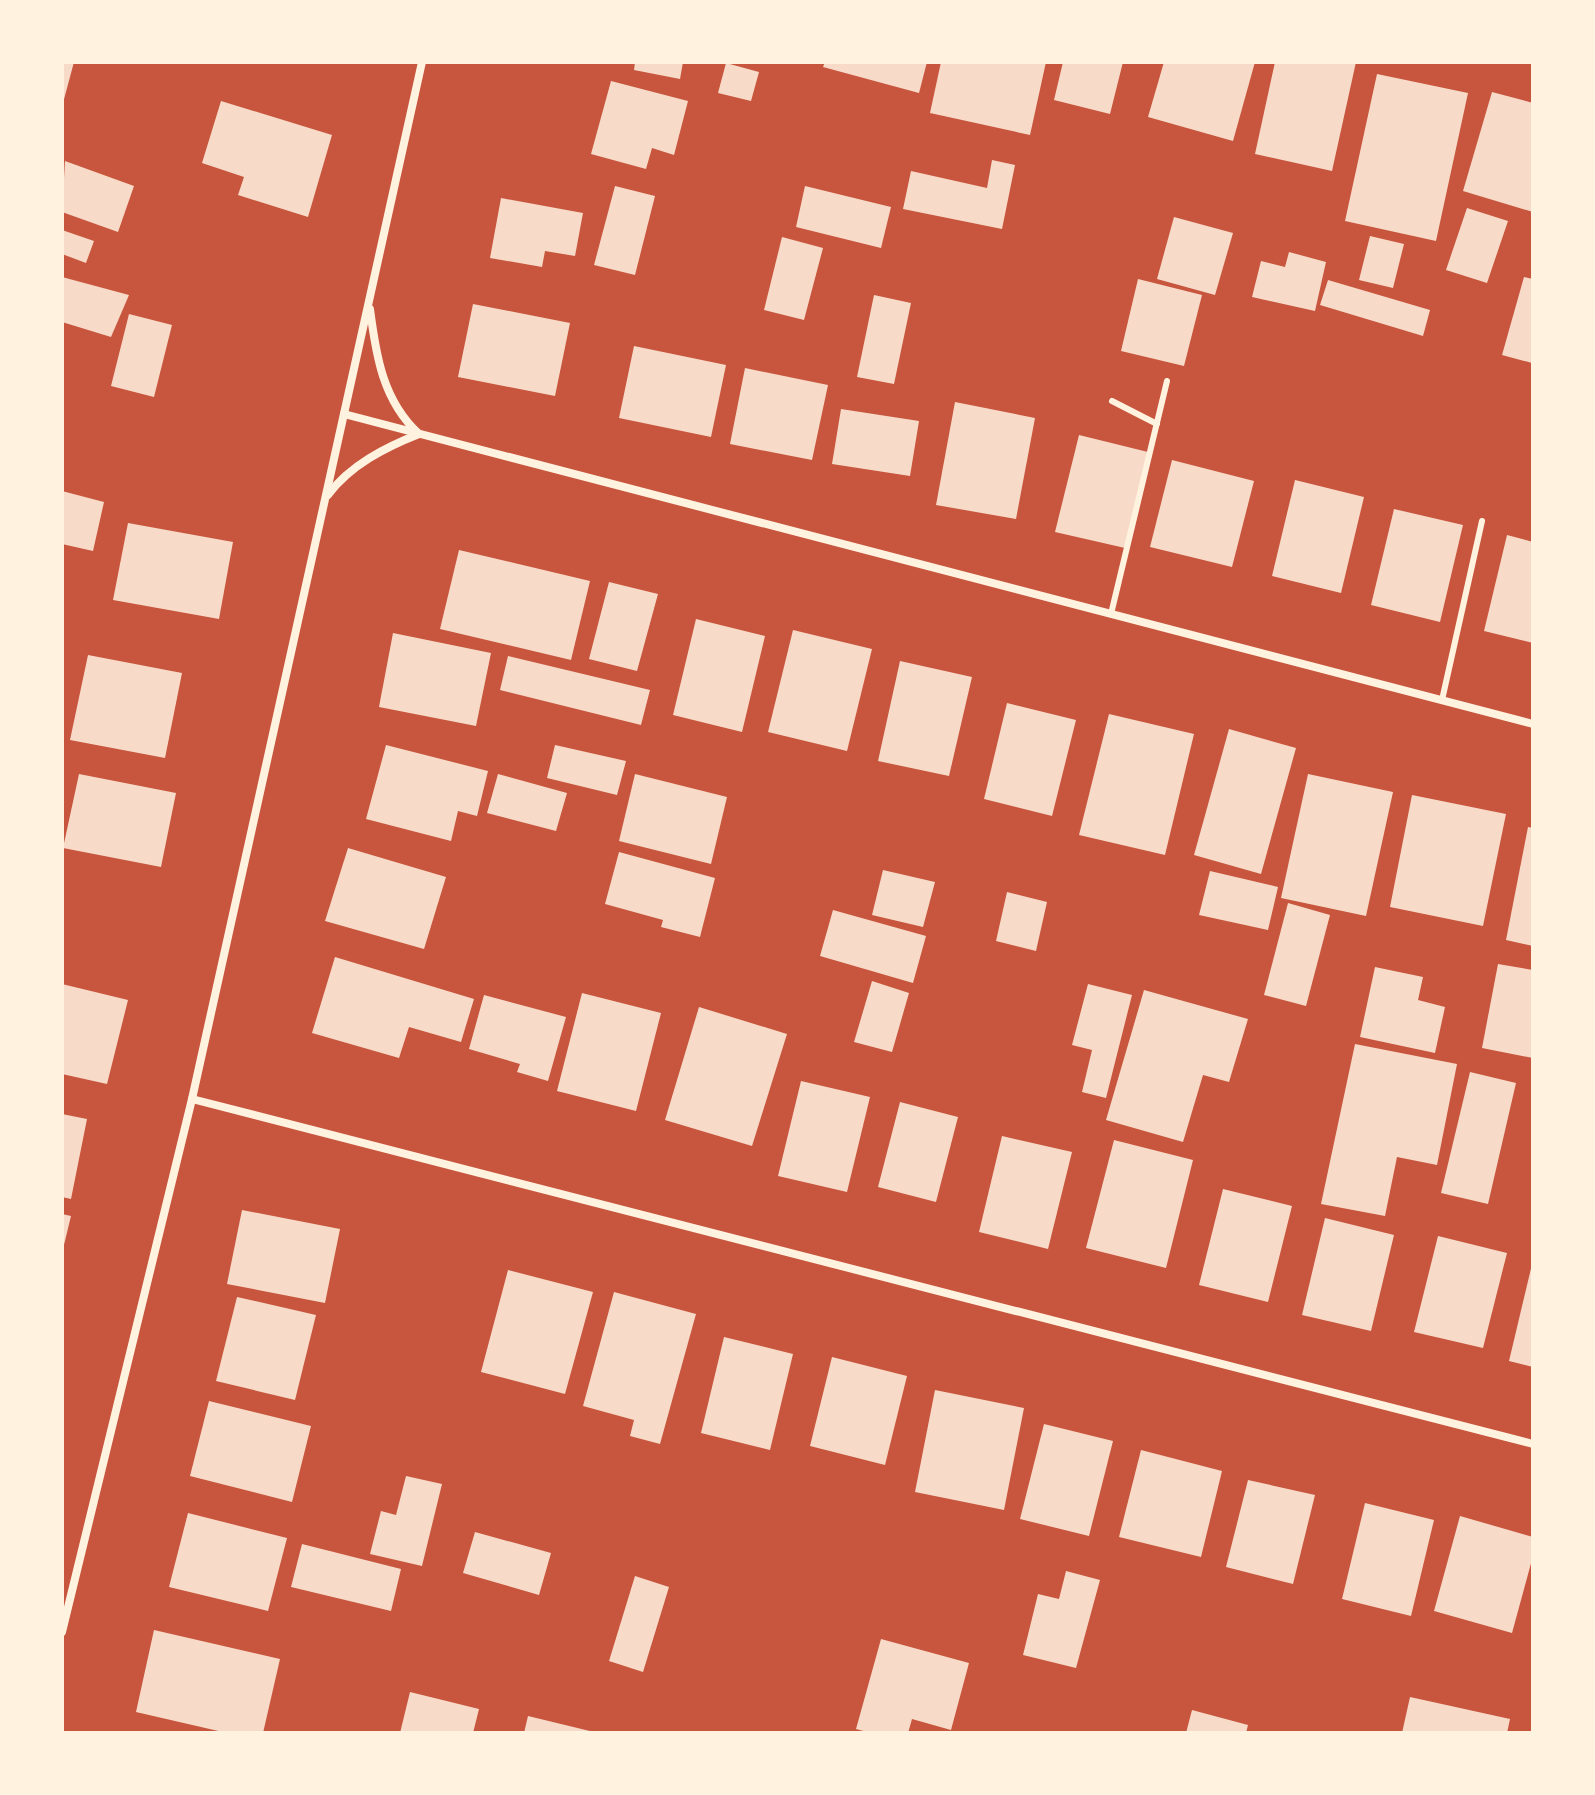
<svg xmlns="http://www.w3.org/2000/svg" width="1595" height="1795" font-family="'Source Serif 4',serif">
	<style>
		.building { fill: #f7dbc8 }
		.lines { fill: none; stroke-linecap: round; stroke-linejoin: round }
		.service { stroke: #fff3e0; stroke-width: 6 }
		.minor { stroke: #fff3e0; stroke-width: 8 }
	</style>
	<rect width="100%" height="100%" fill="#c8553d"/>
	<g class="building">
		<polygon points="62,62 74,62 63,103 62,103"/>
		<polygon points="635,62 683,62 680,79 634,70"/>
		<polygon points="825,62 927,62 919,93 823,67"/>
		<polygon points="941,62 1046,62 1030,135 930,113"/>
		<polygon points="1063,62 1123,62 1110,114 1054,100"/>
		<polygon points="1164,62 1255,62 1233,141 1148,117"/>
		<polygon points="1275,62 1356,62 1332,171 1255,154"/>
		<polygon points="726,63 759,72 751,101 718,93"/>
		<polygon points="1377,74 1468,93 1436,241 1345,221"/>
		<polygon points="611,81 688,101 674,155 652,148 646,169 591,154"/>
		<polygon points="1492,92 1533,103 1533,212 1463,191"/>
		<polygon points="221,101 332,135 308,217 238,195 244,177 202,163"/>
		<polygon points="992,160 1015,165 1002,229 903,209 911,171 987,188"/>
		<polygon points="65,161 134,186 118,232 62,212"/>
		<polygon points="615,186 655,196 635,275 594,265"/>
		<polygon points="805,186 891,207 881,248 796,227"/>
		<polygon points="501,198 583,213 575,256 545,251 542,267 490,258"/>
		<polygon points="1467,208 1508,221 1487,283 1446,270"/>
		<polygon points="1174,217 1233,233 1215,295 1157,279"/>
		<polygon points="62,230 94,241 86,263 62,254"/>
		<polygon points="1370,236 1404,244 1393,288 1359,280"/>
		<polygon points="782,237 823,248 804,320 764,310"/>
		<polygon points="1289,252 1326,262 1315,311 1252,297 1261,261 1285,267"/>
		<polygon points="62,277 129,295 111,337 62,322"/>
		<polygon points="1524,277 1533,279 1532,363 1502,355"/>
		<polygon points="1138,279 1202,295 1184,366 1121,351"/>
		<polygon points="1328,280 1430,310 1423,336 1320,305"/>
		<polygon points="874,295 911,303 894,384 857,377"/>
		<polygon points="473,304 570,323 555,396 458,377"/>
		<polygon points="129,314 172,325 154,397 111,386"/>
		<polygon points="634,346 726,365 711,437 619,418"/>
		<polygon points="745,368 828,385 812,460 730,444"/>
		<polygon points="955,402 1035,418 1016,519 936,505"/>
		<polygon points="841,409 919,421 910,476 832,464"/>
		<polygon points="1079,435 1148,452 1125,548 1055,532"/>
		<polygon points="1172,460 1254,481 1232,567 1150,547"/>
		<polygon points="1295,480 1364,497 1341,593 1272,576"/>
		<polygon points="62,491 104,502 93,551 62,544"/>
		<polygon points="1394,509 1463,525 1440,622 1371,605"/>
		<polygon points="128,523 233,542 219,619 113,600"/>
		<polygon points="1507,535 1533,542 1533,643 1484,631"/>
		<polygon points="459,550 590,581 571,660 440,629"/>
		<polygon points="609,582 658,594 637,671 589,659"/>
		<polygon points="696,619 765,636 742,732 673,715"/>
		<polygon points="793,630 872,649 847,751 768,732"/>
		<polygon points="393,633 491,653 476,726 379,707"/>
		<polygon points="88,655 182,673 165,758 70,740"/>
		<polygon points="508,656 650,690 641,725 500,690"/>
		<polygon points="900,661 972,677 949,776 878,761"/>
		<polygon points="1007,703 1076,720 1052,816 984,799"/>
		<polygon points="1109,714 1194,734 1165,855 1079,835"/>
		<polygon points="1229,729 1296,748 1261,874 1194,855"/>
		<polygon points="386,745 488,771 477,816 458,811 451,841 366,819"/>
		<polygon points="555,745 626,761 617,795 547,778"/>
		<polygon points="79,774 176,793 161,867 63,848"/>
		<polygon points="498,774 567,793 556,831 487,813"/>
		<polygon points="635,774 727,797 711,864 619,841"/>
		<polygon points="1308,774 1393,792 1366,916 1281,898"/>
		<polygon points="1412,795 1506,814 1483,926 1390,907"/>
		<polygon points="1528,827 1533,828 1533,946 1506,940"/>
		<polygon points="348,848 446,877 424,949 325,921"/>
		<polygon points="619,852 715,878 700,937 661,927 663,920 605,904"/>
		<polygon points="883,870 935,882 923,927 872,915"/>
		<polygon points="1210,871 1278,887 1268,930 1199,915"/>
		<polygon points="1007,892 1047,902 1036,951 996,941"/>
		<polygon points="1288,903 1330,915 1306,1006 1264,995"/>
		<polygon points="833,910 926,936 913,983 820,956"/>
		<polygon points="335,957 474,999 461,1042 409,1027 399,1058 312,1033"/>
		<polygon points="1498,964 1533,970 1533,1058 1482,1048"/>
		<polygon points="1375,967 1423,977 1418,1000 1445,1007 1435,1053 1360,1037"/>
		<polygon points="872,981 909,993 892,1052 854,1042"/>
		<polygon points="62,984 128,1000 107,1084 62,1074"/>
		<polygon points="1088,984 1132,995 1106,1098 1082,1092 1092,1050 1072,1045"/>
		<polygon points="1144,990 1248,1019 1229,1082 1203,1075 1183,1142 1106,1120"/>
		<polygon points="582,993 661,1013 636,1111 557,1091"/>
		<polygon points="484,995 566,1017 548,1081 517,1072 520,1064 469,1049"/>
		<polygon points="699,1007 787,1034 752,1146 665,1120"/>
		<polygon points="1355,1044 1457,1064 1437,1165 1397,1157 1385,1216 1321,1204"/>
		<polygon points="1470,1072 1516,1083 1488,1204 1441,1193"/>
		<polygon points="801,1081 870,1097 847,1192 778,1176"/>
		<polygon points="900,1102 958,1117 936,1202 878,1187"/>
		<polygon points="62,1114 87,1119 71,1199 62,1197"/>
		<polygon points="1002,1136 1072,1152 1048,1249 979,1232"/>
		<polygon points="1114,1140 1193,1160 1166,1268 1086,1248"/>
		<polygon points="1223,1189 1292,1206 1268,1302 1199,1285"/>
		<polygon points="242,1210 340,1229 325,1303 227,1284"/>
		<polygon points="62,1214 71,1216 63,1249 62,1249"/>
		<polygon points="1325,1218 1394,1235 1371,1331 1302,1315"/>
		<polygon points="1438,1236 1507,1253 1483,1348 1414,1332"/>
		<polygon points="1533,1260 1533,1367 1509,1361"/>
		<polygon points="508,1270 593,1292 565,1394 481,1372"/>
		<polygon points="614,1292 696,1314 660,1444 630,1436 634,1420 583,1406"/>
		<polygon points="237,1297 316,1315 295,1400 216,1381"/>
		<polygon points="724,1337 793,1354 770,1450 701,1433"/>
		<polygon points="832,1357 907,1376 885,1465 810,1446"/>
		<polygon points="935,1390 1024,1408 1004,1510 915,1492"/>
		<polygon points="209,1401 311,1426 292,1502 190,1476"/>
		<polygon points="1044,1424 1113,1441 1089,1536 1020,1519"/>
		<polygon points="1141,1450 1222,1471 1201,1557 1119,1537"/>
		<polygon points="406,1476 442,1484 422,1566 370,1554 381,1511 396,1515"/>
		<polygon points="1248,1480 1315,1495 1293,1584 1226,1567"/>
		<polygon points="1365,1503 1434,1520 1411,1616 1342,1599"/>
		<polygon points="188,1513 287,1538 268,1611 169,1587"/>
		<polygon points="1460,1516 1533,1537 1533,1556 1512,1633 1434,1611"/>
		<polygon points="475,1532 551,1553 539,1595 463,1573"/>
		<polygon points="302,1544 401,1569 391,1611 291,1587"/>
		<polygon points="1066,1571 1100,1580 1076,1668 1023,1655 1038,1594 1059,1599"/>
		<polygon points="635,1576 669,1587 643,1672 609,1661"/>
		<polygon points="154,1630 280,1659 263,1733 227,1733 136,1712"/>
		<polygon points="881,1639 969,1663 951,1730 912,1719 908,1733 871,1733 856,1729"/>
		<polygon points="410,1692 479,1709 473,1733 400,1733"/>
		<polygon points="1410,1697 1510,1719 1507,1733 1402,1733"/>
		<polygon points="1192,1710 1248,1725 1246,1733 1186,1733"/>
		<polygon points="528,1716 594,1732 594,1733 524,1733"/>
	</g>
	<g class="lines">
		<g class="service">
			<polyline points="1112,401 1157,424"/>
			<polyline points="1111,614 1167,381"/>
			<polyline points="1442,700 1482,521"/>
		</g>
		<g class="minor">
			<polyline points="344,414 1533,724"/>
			<path d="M328,495C350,465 386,447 419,434C383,401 376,356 370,309"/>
			<polyline points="192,1099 1533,1444"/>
			<polyline points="62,1632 192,1099 422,62"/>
		</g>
	</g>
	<rect width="1595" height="1795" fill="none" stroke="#fff3e0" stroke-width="128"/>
</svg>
